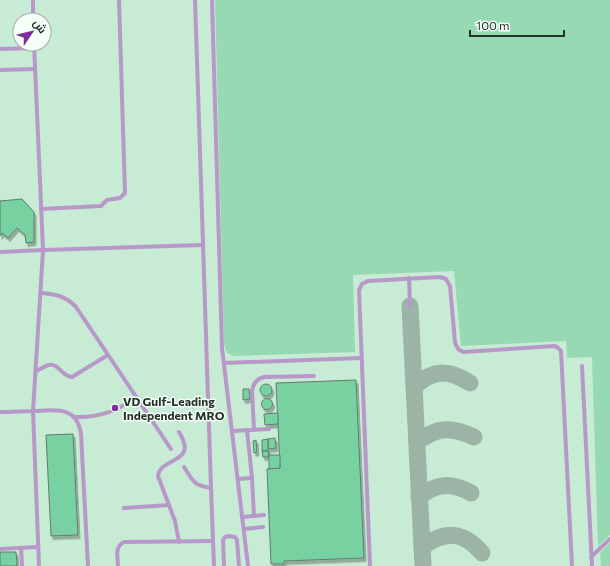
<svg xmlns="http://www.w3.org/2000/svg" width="610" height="566" font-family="Commissioner,Cairo,sans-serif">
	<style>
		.built { fill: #c7ebd5; fill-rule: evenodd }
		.green { fill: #97d9b3 }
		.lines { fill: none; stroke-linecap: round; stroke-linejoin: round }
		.taxiway { stroke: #9cb4a6; stroke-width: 17 }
		.building { fill: #77d1a0; stroke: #617c6c; filter: url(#shadow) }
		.service { stroke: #b798c8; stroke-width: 4 }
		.poi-dot { fill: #7c2d9e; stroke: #f3fff7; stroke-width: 1.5 }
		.labels { text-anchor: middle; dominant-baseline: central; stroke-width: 3; stroke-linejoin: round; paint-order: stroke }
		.poi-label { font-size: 12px; font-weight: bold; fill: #27322b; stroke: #f3fff7; text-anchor: start }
	</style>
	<defs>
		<filter id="shadow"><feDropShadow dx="2" dy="3.5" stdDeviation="0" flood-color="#0004"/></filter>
	</defs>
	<rect width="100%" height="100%" fill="#d9f7e4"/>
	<path class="built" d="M0,0H610V566H0ZM20,20H44V44H20Z"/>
	<g class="green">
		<polygon points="215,0 610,0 610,535 598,546 592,357 567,358 566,341 461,346 454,271 353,275 355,352 234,356 227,353 224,345"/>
		<polygon points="610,543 610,566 601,566 600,553"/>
	</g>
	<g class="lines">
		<g class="taxiway">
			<polyline points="410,306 423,566"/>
			<path d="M414,387C433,369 449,369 470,383"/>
			<path d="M417,442C437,427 451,426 474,437"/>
			<path d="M419,497C437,483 451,482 471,493"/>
			<path d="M422,547C446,530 463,531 482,553"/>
		</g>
	</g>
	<g class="building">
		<polygon points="22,199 34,212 34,242 26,243 25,235 17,228 8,238 2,233 0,236 0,201"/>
		<polygon points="356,380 364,558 284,561 284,564 271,564 267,469 280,468 276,383"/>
		<circle cx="266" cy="390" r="6"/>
		<polygon points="243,389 249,389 250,399 243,400"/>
		<circle cx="267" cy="404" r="5.5"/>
		<polygon points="278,413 278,424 265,425 264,414"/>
		<polygon points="73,434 78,535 51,536 46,435"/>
		<polygon points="275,438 276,448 268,449 268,439"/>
		<polygon points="268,439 268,451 262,451 262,440"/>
		<polygon points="256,440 257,452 254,453 253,441"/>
		<polygon points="262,451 268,451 269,457 263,457"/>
		<polygon points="269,455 280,455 280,468 269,469"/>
		<polygon points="0,552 16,552 17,566 0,566"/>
	</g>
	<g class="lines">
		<g class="service">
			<polyline points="33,0 33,20"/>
			<polyline points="195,0 211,488 214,566"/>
			<polyline points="212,0 222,348 248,566"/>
			<polyline points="34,44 43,250 33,411 39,566"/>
			<polyline points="0,49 34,48"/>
			<polyline points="0,70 35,69"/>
			<polyline points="41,209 101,206 107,200 120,198 125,193 119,0"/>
			<polyline points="0,252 43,250 202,245"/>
			<polyline points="409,278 410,306"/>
			<path d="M41,293C55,294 66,296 76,307L171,449"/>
			<polyline points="224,363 361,358"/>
			<polyline points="582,366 592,566"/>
			<path d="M36,371C40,369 45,366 49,365C59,363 62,377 72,377L108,355"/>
			<path d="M0,412C12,412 23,411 35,411C56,410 77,406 81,434L88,566"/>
			<path d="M74,417C97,418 117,412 136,397"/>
			<path d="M254,429L252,391C253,384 256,379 264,377L314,376"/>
			<polyline points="247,430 252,478 254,516"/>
			<polyline points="232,431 269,429"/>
			<path d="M179,432C199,464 161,456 158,476L175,521L179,542"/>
			<path d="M184,467C193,481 193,485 211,488"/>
			<polyline points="238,479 252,478"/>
			<polyline points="124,508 169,505"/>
			<polyline points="242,517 264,515"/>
			<polyline points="244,529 263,527"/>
			<polyline points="21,548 22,566"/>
			<polyline points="0,549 38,547"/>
			<polyline points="591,557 610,539"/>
			<path d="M118,566C118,557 114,547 124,542L213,541"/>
			<polyline points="224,566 223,540 225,537 229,536 235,537 237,540 239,566"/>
			<path d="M370,566L359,290L362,284L368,281L440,277L446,279L450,286L455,342C456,347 458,350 463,352L554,346L557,347L561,351L572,566"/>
		</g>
	</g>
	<circle class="poi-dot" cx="115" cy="408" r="4"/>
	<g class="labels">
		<g class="poi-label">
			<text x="123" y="401">VD Gulf-Leading<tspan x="123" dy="14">Independent MRO</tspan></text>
		</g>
	</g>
	<g transform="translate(32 32) rotate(55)"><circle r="19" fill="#f3fff7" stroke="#a1ada5"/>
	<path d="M0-3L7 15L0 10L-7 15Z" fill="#7c2d9e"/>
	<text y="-6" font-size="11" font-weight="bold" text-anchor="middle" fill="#27322b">ش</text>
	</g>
	<path d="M470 30v6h94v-6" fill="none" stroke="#27322b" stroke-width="2"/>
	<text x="476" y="30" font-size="12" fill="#27322b" stroke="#f3fff7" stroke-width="3" paint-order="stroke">100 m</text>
</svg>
